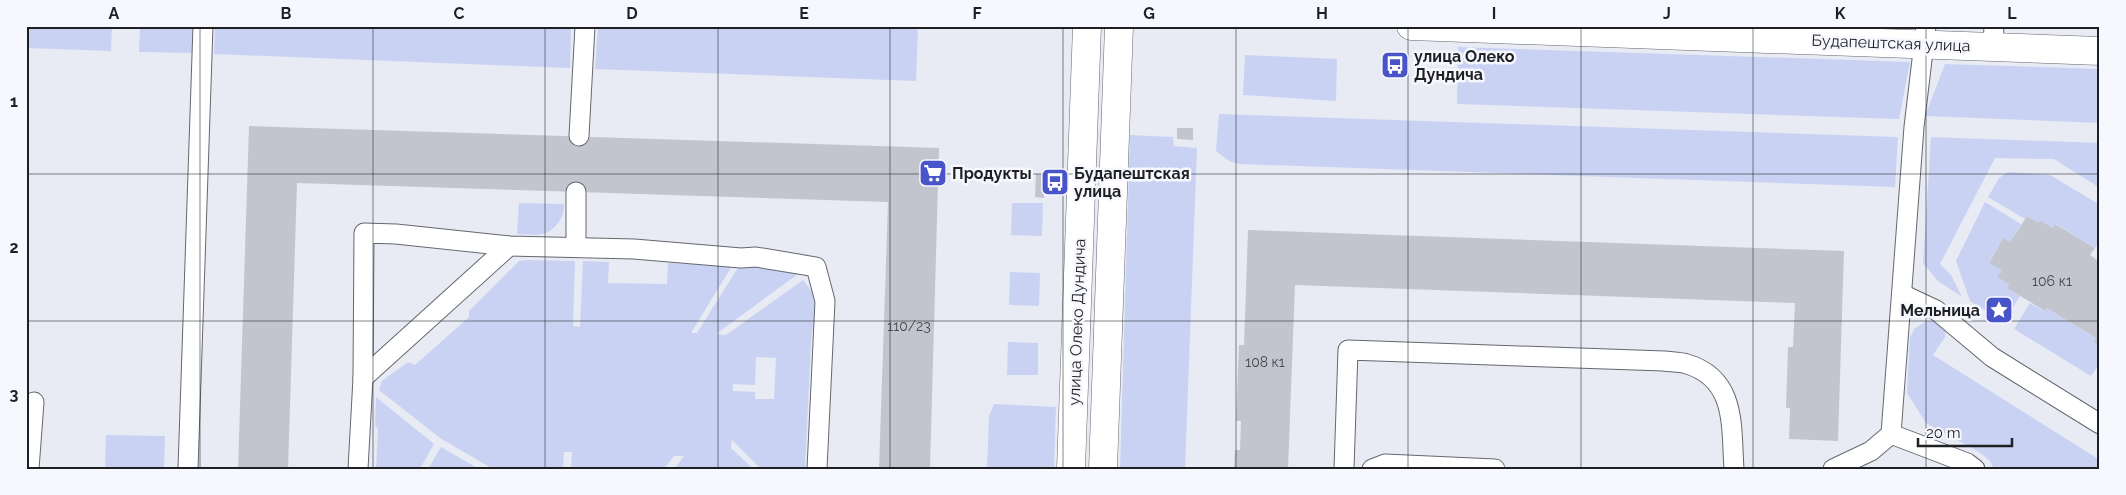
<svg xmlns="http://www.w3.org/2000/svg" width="2126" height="495" font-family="Raleway,sans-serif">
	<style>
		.green { fill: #cad2f3; fill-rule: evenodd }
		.building { fill: #c3c5ce }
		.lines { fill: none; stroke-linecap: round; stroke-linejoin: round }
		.service-casing { stroke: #65676f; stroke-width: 21 }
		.minor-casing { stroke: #65676f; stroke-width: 29 }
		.tertiary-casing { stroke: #65676f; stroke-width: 29 }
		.service { stroke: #fff; stroke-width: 19 }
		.minor { stroke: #fff; stroke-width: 28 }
		.tertiary { stroke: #fff; stroke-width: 28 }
		.grid { fill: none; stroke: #1f2024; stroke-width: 1; stroke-opacity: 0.55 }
		.labels { text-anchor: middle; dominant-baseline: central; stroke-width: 5; stroke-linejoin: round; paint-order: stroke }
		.number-label { font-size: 14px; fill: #48494e }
		.street-label { font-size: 16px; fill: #1f2024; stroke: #f7f8fe }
		.poi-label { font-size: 16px; font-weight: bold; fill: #1f2024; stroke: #f7f8fe; text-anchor: start }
		.neatline { fill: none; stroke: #1f2024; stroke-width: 2 }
		.grid-label { font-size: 16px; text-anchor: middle; font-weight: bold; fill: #1f2024 }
	</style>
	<rect width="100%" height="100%" fill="#e8ebf4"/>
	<g class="green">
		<polygon points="26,26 112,26 111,51 26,48"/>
		<polygon points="140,26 193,26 192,53 139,52"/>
		<polygon points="215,26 571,26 570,68 214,54"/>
		<polygon points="598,26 918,26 916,81 595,69"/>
		<polygon points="1458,47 1910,62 1899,119 1457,104"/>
		<polygon points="1245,55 1337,59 1336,101 1243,95"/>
		<polygon points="1945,64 2100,69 2100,123 1925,116"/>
		<polygon points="1219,114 1898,137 1895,187 1239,164 1229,161 1216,151"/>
		<polygon points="1130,135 1173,137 1174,146 1197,148 1185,469 1120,469"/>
		<polygon points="1931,137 2100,143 2100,188 2054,159 1995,158 1940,264 1951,275 1962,297 1938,281 1923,263"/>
		<polygon points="2008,172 2050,175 2100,205 2100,240 2095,248 2056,224 2053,228 2040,220 2038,223 2027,216 2025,219 1988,197 1999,178"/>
		<polygon points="1985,202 2021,224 2010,242 2003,238 1989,262 2002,270 1998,277 2009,284 2007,288 2020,296 2004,322 1970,301 1956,261"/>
		<path d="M519,203L564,204C565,216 555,232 542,234C535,236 525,234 517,234Z"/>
		<polygon points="1012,203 1043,203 1042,236 1011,235"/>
		<path d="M528,260L575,261L573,326L580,327L583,261L609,262L608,283L667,284L668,263L732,266L691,333H697L739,266C757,267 783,264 798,274L716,334L726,335L803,280L813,293L815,309L811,342L805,469H761L732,440L731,448L753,469H674L684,456H674L664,469H571L572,452H564L563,469H493L440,438L379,390L382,381L408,362L415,365L469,317V311L519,261ZM756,357L776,358L774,399H755V392L733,391V384L755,385Z"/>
		<polygon points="1010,272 1040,273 1039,306 1009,305"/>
		<polygon points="2030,303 2044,311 2047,308 2096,338 2094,342 2100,346 2100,363 2091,376 2014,329"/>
		<polygon points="1927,321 1939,322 1946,329 1945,337 1933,355 2100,460 2100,469 1994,469 1990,461 1979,452 1926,423 1907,393 1910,337 1915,328"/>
		<polygon points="1008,342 1038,343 1038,375 1007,375"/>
		<polygon points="376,397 434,444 420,469 376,469 378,429 375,425"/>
		<polygon points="994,404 1056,407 1054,469 987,469 989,416"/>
		<polygon points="106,435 165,436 164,469 105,469"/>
		<polygon points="441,447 479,469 428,469"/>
	</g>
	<g class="building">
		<polygon points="1383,60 1405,61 1405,68 1382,67"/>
		<polygon points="249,126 939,148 930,469 879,469 888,202 297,183 288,469 238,469"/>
		<polygon points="1177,128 1193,128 1193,140 1177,139"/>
		<polygon points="1036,174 1044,175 1044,198 1035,197"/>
		<polygon points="2027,216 2038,223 2040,220 2053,228 2055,224 2095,248 2090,255 2100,262 2100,346 2093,342 2096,338 2047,308 2045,311 2007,288 2009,284 1997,277 2002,270 1989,263 2003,238 2010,242"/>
		<polygon points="1248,230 1844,251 1838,441 1789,439 1790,408 1786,408 1788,347 1793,347 1795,303 1295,285 1288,469 1234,469 1235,450 1240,450 1241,421 1236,421 1239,345 1244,345"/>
	</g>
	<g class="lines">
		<defs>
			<g id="service">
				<polyline points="1993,47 1994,26"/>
				<polyline points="579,136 585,26"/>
				<polyline points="576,192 576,247"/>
				<polyline points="1902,294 1936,310 1992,357 2100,424"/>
				<polyline points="363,378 509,246"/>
				<polyline points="1891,434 1967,463 1975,469"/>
				<polyline points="29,469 34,402"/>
				<polyline points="188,469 203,26"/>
				<polyline points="358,469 363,378 364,233 396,234 509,246 634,249 741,258 756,257 816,267 825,301 817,469"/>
				<path d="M1344,469L1348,350L1664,361C1671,362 1680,362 1687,364C1737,379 1731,427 1734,469"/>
				<polyline points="1372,469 1385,464 1495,469"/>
				<polyline points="1833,469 1871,451 1891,434 1914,127 1926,26"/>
			</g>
			<polyline id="minor" points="1411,26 2100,51"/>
			<g id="tertiary">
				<polyline points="1071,469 1087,26"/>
				<polyline points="1103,469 1119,26"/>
			</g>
		</defs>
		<use href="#service" class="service-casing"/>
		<use href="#minor" class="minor-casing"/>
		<use href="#tertiary" class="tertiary-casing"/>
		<use href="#service" class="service"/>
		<use href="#minor" class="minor"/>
		<use href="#tertiary" class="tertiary"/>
	</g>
	<path class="grid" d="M200,26V469M373,26V469M545,26V469M718,26V469M890,26V469M1063,26V469M1236,26V469M1408,26V469M1581,26V469M1753,26V469M1926,26V469M26,174H2100M26,321H2100"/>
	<defs>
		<symbol id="bus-square" viewBox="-11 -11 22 22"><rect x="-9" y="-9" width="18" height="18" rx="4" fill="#4a54c9" stroke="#f7f8fe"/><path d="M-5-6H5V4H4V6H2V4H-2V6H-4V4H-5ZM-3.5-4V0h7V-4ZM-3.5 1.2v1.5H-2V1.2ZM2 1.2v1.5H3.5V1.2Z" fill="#fff"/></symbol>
		<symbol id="supermarket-square" viewBox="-11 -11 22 22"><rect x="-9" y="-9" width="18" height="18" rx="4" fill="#4a54c9" stroke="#f7f8fe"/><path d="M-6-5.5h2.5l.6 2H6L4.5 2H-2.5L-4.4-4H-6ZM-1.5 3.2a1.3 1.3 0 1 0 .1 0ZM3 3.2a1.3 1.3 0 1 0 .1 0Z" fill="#fff"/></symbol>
		<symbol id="sight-square" viewBox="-11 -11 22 22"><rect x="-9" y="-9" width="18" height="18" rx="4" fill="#4a54c9" stroke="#f7f8fe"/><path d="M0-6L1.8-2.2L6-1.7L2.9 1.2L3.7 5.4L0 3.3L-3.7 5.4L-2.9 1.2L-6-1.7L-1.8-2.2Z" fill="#fff"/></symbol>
	</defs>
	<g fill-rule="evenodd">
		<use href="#bus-square" x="1379" y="49" width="32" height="32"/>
		<use href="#supermarket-square" x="917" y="157" width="32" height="32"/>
		<use href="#bus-square" x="1039" y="166" width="32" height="32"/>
		<use href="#sight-square" x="1983" y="294" width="32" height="32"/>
	</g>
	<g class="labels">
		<g class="number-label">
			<text x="2052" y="281">106 к1</text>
			<text x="909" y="326">110/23</text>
			<text x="1265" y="362">108 к1</text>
		</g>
		<g class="street-label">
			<text transform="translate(1891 43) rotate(2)">Будапештская улица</text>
			<text transform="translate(1077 322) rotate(-88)">улица Олеко Дундича</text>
		</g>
		<g class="poi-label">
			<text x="1414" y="56">улица Олеко<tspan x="1414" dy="18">Дундича</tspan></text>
			<text x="952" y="173">Продукты</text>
			<text x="1074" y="173">Будапештская<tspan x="1074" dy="18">улица</tspan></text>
			<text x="1980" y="310" text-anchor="end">Мельница</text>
		</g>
	</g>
	<rect width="2126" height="495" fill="none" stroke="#f7f8fe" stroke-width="55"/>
	<path d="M1918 438v8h94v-8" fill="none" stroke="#1f2024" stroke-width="2.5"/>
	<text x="1926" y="438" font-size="15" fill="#1f2024" stroke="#f7f8fe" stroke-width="4" paint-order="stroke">20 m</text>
	<rect x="28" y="28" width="2070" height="440" class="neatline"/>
	<g class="grid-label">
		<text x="114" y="19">A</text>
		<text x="286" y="19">B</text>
		<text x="459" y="19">C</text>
		<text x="632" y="19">D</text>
		<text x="804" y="19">E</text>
		<text x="977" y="19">F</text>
		<text x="1149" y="19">G</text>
		<text x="1322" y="19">H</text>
		<text x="1494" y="19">I</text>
		<text x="1667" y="19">J</text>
		<text x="1840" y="19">K</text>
		<text x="2012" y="19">L</text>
		<text x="14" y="107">1</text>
		<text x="14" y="253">2</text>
		<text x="14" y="400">3</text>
	</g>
</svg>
